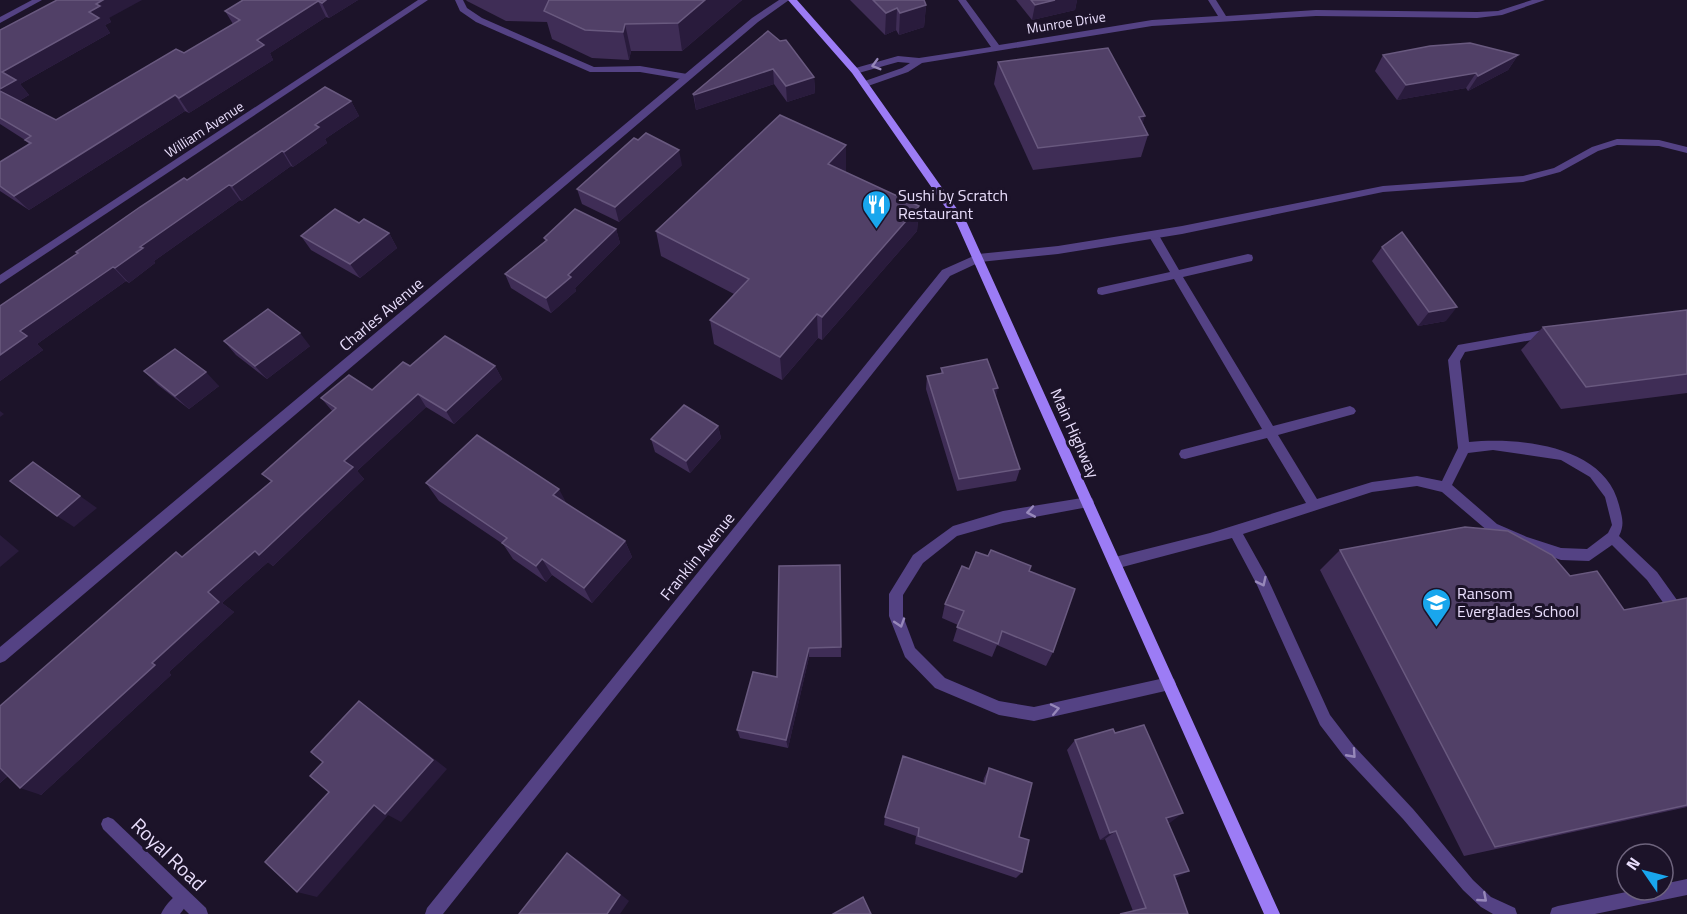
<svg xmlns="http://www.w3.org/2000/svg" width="1687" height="914" font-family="'Titillium Web',sans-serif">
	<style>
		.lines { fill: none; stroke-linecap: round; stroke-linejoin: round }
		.service { fill: #544284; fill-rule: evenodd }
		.minor { fill: #544284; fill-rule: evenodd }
		.secondary { fill: #9c7cf5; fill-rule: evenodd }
		.wall { fill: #3f2d56 }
		.shaded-wall { fill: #291b3c }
		.building { fill: #514067; stroke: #69597f; stroke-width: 1.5 }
		.oneway { stroke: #9788ba }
		.labels { text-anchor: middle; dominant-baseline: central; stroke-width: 6; stroke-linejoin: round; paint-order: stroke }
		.far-street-label { font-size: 14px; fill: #e9defc; stroke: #1c1329 }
		.poi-label { font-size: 16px; fill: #e9defc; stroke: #1c1329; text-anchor: start }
		.street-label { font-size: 16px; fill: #e9defc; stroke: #1c1329 }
		.near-street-label { font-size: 20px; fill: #e9defc; stroke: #1c1329 }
	</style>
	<rect width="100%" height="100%" fill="#1c1329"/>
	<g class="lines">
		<g class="service">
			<polygon points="455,0 463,0 467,8 482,18 594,67 640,66 687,74 691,77 687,80 640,72 590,72 476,22 460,11"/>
			<path d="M1153,231L1157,232L1179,270L1248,254L1252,255L1253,258L1252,261L1183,277L1273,426L1350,406L1354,408L1356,411L1354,414L1278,435L1317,499L1372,482L1417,476L1442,481L1458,448L1448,360L1458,345L1549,329L1553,330L1555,333L1549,337L1465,352L1460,361L1469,442C1519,437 1605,445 1619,505C1622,517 1625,524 1619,536L1657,572L1687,614V631L1682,629L1647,580L1612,545L1589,561L1561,560L1520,546L1489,532L1442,492L1417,486L1372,492L1243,534L1267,577L1330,715L1353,745L1413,809L1473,880L1491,897L1515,908L1517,914H1493L1481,907L1463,890L1403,819L1343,755L1320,725L1257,585L1232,538L1115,569L1110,567L1109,563L1110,559L1115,557L1210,533L1306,503L1267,438L1185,459L1181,458L1179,454L1181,450L1262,429L1174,279L1102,295L1098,294L1097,291L1098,288L1102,287L1170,272L1148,235ZM1493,450L1561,460L1590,477L1605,497L1612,525L1608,533L1587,549L1561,548L1527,537L1497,524L1452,485L1468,453Z"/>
			<polygon points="1088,497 1092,498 1094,502 1092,506 1088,507 1003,523 957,536 923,563 903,595 903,616 915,648 945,678 999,701 1034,707 1169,677 1174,679 1176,684 1174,689 1034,721 999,715 935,688 905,657 889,616 889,594 913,555 953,526 1003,511"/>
			<polygon points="1687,879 1687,895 1595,914 1550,914 1552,908 1558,906 1636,890 1663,890 1663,884"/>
			<path d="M184,890L189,893L192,898L180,914H161C165,905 175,894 184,890Z"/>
		</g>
		<g class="minor">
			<polygon points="32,0 42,0 0,23 0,17"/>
			<polygon points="418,0 428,0 0,284 0,275"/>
			<polygon points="779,0 789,0 758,22 5,661 0,663 0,647 752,18"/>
			<polygon points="958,0 966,0 999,45 1152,20 1218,16 1208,0 1216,0 1226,16 1316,10 1477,12 1498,11 1532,0 1545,0 1502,15 1477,18 1316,16 1152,26 922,63 908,72 868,86 862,86 862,82 902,68 910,63 898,62 855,74 851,71 852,69 898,56 919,58 991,47"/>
			<polygon points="1617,139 1659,140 1687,147 1687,153 1659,146 1617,145 1598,151 1560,172 1523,182 1383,192 1182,234 1058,254 980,262 950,276 443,914 425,914 427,908 942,270 978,254 1058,246 1182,226 1383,186 1523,176 1554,168 1592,147"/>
			<polygon points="108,817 113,819 206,908 208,914 189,914 103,829 101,824 103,819"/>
		</g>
		<polygon class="secondary" points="788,0 797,0 858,69 967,223 1280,914 1264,914 957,224 852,73"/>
	</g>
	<g class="wall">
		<polygon points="243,0 358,0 329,18 326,17 270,53 273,60 189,113 185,111 29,210 0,191 0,162 29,144 25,140 0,124 0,30 109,18 111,22 105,25 110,33 20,84 29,95 19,101 56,120 184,53 233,24 225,11"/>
		<polygon points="466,0 742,0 682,51 631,51 629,60 592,58 552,39 547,22 506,21 467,1"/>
		<polygon points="850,0 924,0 926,5 924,27 899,35 896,30 885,35"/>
		<polygon points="1016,0 1077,0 1075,10 1032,20"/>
		<polygon points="768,31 814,77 815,93 787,102 774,84 696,110 693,94"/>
		<polygon points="1383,55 1518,55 1508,70 1468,91 1466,88 1397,100 1375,71"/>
		<polygon points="998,62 1143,124 1148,135 1141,157 1033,170 994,84"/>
		<polygon points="351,101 359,116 325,139 327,143 293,167 291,166 242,201 240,200 154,261 155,263 129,283 126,281 37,344 43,350 0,381 0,306 187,180"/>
		<polygon points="682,165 619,222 582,204 577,189"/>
		<polygon points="846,170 845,172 919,206 917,231 822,340 818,338 782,380 714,344 710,320 734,294 661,256 656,231"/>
		<polygon points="359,223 389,233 397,248 360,278 311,250 301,236"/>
		<polygon points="616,229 620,243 575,288 576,291 551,313 511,288 505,274 545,241 544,238"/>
		<polygon points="1382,247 1446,321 1418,326 1372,261"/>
		<polygon points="1687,310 1687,393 1561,409 1521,350 1543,327"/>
		<polygon points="224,341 310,346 267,379 236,355"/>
		<polygon points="410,366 495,366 502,379 454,424 426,407 357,471 364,479 273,566 268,562 222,603 234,612 169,672 171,675 41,795 8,776 0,783 0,706 182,557 271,482 262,474 333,412 321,398 372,390"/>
		<polygon points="941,368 1020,469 1016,481 957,491 926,389 927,376 941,373"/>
		<polygon points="144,371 219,386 189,409 158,385"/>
		<polygon points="718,426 721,438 690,473 655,452 651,439"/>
		<polygon points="426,483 567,504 625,541 632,557 592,603 552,575 546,582 513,559 503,544 439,501"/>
		<polygon points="1340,550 1570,576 1624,610 1687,598 1687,807 1464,856 1320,570"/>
		<polygon points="840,565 841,657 809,657 788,748 740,738 737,730 777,677"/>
		<polygon points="1029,571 1053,652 1046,666 997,645 992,657 953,641 958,625 942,618 945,604"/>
		<polygon points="1075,740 1171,822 1168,823 1175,878 1188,914 1133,911 1105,839 1100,840 1067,750"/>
		<polygon points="989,768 1019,837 1022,872 1016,878 915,844 916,836 884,825 885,817 983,783 984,778"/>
	</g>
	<g class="shaded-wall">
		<polygon points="103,0 142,0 109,18 111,22 105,25 110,33 20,84 29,95 12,105 0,92 2,72 89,12 96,4"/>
		<polygon points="326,0 358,0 329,18 322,3"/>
		<polygon points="705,0 742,0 682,51 678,23"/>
		<polygon points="1055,0 1077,0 1075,10 1032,20 1035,5"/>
		<polygon points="318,1 326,17 270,53 273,60 189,113 179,98 257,40"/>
		<polygon points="926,5 924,27 899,35 900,13"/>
		<polygon points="897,8 896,30 885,35 886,13"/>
		<polygon points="625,24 631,51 629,60 623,32"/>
		<polygon points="1518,55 1508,70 1468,91 1478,76"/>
		<polygon points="773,69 774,84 696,110 694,95"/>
		<polygon points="1476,73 1466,88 1397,100 1406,85"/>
		<polygon points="814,77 815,93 787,102 786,86"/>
		<polygon points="175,95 185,111 29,210 14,196"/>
		<polygon points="351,101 359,116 325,139 327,143 293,167 284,152 315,125"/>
		<polygon points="1145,116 1139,137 1139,117"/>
		<polygon points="846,145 846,170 828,190 828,164"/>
		<polygon points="679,150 682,165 619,222 615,207"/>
		<polygon points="282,151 291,166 242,201 232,186"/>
		<polygon points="229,185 240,200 154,261 155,263 129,283 115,268 140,247"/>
		<polygon points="919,206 917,231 822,340 822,317"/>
		<polygon points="616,229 620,243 575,288 576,291 551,313 546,298 568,275"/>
		<polygon points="389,233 397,248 360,278 350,264"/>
		<polygon points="113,267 126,281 37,344 43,350 0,381 0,355 20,331"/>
		<polygon points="1457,307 1446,321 1418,326 1429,312"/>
		<polygon points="817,314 818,338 782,380 780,357"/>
		<polygon points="300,333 310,346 267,379 255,366"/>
		<polygon points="495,366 502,379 454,424 446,411"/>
		<polygon points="206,372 219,386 189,409 175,396"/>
		<polygon points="998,388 995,401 993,389"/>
		<polygon points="418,394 426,407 357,471 364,479 273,566 259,555 344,461"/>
		<polygon points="0,411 4,414 0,417"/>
		<polygon points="718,426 721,438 690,473 686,461"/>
		<polygon points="559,489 568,506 553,495"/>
		<polygon points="80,496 97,508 74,527 57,516"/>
		<polygon points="0,535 19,551 0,567"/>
		<polygon points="625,541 632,557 592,603 584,588"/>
		<polygon points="255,551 268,562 222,603 234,612 169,672 171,675 41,795 20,788 152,663 208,592"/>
		<polygon points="542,559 552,575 546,582 536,566"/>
		<polygon points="809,648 809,657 788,748 786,740"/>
		<polygon points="359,701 374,712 447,769 401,822 388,815 317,897 297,892"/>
		<polygon points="0,764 15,769 0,783"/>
		<polygon points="1183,813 1171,822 1154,827 1166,818"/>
		<polygon points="1116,831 1105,839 1100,840 1110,833"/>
		<polygon points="567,853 578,860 629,901 620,914 607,914"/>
		<polygon points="1189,871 1176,878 1161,882 1174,875"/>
	</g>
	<g class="building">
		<polygon points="57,0 103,0 96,4 100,6 89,12 99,18 2,72 16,80 0,89 0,30"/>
		<polygon points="243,0 326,0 322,3 318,1 257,40 264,45 179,98 175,95 14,196 0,186 0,162 31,143 25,140 31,136 0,118 0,91 56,120 176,49 184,53 240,20 225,11"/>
		<polygon points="549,0 705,0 678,23 625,24 623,32 585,30 544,11"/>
		<polygon points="873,0 924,0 926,5 900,13 897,8 886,13"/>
		<polygon points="1031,0 1055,0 1035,5"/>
		<polygon points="768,31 780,41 786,40 814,77 786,86 773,69 694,95 693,94"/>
		<polygon points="1470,43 1518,55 1478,76 1476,73 1406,85 1383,55 1430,46"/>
		<polygon points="1108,48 1145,116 1139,117 1148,135 1038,148 998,62"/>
		<polygon points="325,87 351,101 315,125 319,127 284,152 282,151 232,186 229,185 140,247 143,248 115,268 113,267 20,331 27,336 0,355 0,306 78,253 76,252 140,207 184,178 187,180"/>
		<polygon points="780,115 846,145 828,164 919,206 822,317 817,314 780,357 710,320 749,279 656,231"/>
		<polygon points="646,133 679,150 615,207 577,189 634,138 638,140"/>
		<polygon points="335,209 359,223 364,219 389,233 350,264 301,236"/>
		<polygon points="575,209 616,229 568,275 571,277 546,298 505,274 547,240 544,238"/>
		<polygon points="1402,232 1457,307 1429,312 1382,247"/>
		<polygon points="268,309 300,333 255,366 224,341"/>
		<polygon points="1687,310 1687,374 1586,387 1543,327"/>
		<polygon points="445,336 495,366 446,411 418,394 344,461 353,467 259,555 255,551 208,592 219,602 152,663 155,665 20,788 0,768 0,706 176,552 182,557 272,481 262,474 336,408 321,398 349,375 372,390 403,362 410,366"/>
		<polygon points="175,349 206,372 175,396 144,371"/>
		<polygon points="987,359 998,388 993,389 1020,469 959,479 927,376 943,373 941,368"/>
		<polygon points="684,405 718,426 686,461 651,439"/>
		<polygon points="477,435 559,489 553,495 625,541 584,588 542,559 536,566 502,543 507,538 426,483"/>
		<polygon points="33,462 80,496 57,516 10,481"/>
		<polygon points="1465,527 1508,531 1552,555 1570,576 1597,571 1624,610 1687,598 1687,805 1495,847 1340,550"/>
		<polygon points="991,550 1031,566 1029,571 1075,589 1053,652 1002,631 998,644 957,627 964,611 945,604 962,566 969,569 976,552 988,556"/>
		<polygon points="840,565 841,647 809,648 786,740 737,730 753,672 777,677 779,566"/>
		<polygon points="359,701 433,760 385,814 374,805 297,892 265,862 329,792 310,776 323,762 311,752"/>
		<polygon points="1144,725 1183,813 1166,818 1189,871 1174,875 1188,914 1120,914 1146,908 1116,831 1110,833 1075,740 1113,729 1115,733"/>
		<polygon points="903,756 985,784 989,768 1032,783 1019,837 1029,840 1022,872 918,836 919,828 885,817"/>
		<polygon points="567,853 620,895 607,914 519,914"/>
		<polygon points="863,897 871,914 833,914"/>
	</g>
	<defs><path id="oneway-chevron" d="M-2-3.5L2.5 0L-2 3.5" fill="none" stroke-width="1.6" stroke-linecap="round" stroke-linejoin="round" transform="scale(1.5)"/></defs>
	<g class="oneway">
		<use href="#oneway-chevron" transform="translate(876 65) rotate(164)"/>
		<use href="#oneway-chevron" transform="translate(1031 512) rotate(170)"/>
		<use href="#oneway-chevron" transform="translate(1262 582) rotate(64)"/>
		<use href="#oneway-chevron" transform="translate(900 623) rotate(72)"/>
		<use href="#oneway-chevron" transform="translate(1055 709) rotate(-12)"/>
		<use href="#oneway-chevron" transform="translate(1352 754) rotate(48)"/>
		<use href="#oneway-chevron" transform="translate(1483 898) rotate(41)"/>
	</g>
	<defs>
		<symbol id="restaurant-pin" viewBox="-11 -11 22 30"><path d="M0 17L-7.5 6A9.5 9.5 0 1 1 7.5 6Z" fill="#19a6ed" stroke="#1c1329"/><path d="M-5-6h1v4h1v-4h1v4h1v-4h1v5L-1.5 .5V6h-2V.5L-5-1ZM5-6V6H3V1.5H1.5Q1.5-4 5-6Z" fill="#fff"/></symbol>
		<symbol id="school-pin" viewBox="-11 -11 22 30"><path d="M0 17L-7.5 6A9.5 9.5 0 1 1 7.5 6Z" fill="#19a6ed" stroke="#1c1329"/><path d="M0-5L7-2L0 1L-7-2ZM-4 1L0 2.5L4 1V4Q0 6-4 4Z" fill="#fff"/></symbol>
	</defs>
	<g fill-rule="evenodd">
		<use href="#restaurant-pin" x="860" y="188" width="33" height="45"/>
		<use href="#school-pin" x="1420" y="586" width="33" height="45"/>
	</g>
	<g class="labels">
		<g class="far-street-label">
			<text transform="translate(1066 22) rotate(-9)">Munroe Drive</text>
			<text transform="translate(204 129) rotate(-33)">William Avenue</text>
		</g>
		<g class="poi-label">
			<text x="898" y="195">Sushi by Scratch<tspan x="898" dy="18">Restaurant</tspan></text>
			<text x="1457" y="593">Ransom<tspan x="1457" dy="18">Everglades School</tspan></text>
		</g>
		<g class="street-label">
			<text transform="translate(381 314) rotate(-40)">Charles Avenue</text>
			<text transform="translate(1075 433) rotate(66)">Main Highway</text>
			<text transform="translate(697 556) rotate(-51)">Franklin Avenue</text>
		</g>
		<g class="near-street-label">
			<text transform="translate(169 854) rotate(44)">Royal Road</text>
		</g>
	</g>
	<g transform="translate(1645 872) rotate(305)"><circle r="28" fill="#1c1329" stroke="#6e647d" stroke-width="1.5"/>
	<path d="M0-4.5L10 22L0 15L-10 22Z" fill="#19a6ed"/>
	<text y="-9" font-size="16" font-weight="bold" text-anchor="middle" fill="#e9defc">N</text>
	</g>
</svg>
